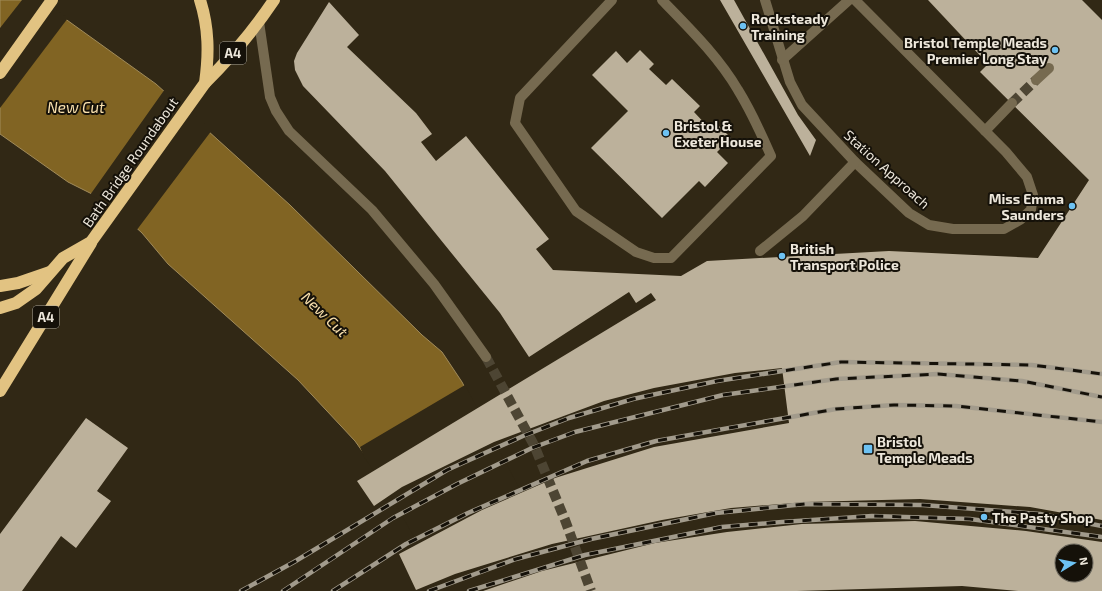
<svg xmlns="http://www.w3.org/2000/svg" width="1102" height="591" font-family="'Exo 2',sans-serif">
	<style>
		.water { fill: #816423; stroke: #a18b5a }
		.pier { fill: #312815 }
		.building { fill: #bcb19b; fill-rule: evenodd }
		.lines { fill: none; stroke-linecap: round; stroke-linejoin: round }
		.minor-tunnel { stroke: #4d4533; stroke-width: 10; stroke-dasharray: 10 5; stroke-linecap: butt }
		.minor { stroke: #766a50; stroke-width: 10 }
		.highway { stroke: #e2c382; stroke-width: 12 }
		.rail-casing { stroke: #a29b8c; stroke-width: 4.5 }
		.rail { stroke: #151109; stroke-width: 3; stroke-dasharray: 9; stroke-linecap: butt }
		.poi-dot { fill: #6dc2f3; stroke: #151109; stroke-width: 1.5 }
		.labels { text-anchor: middle; dominant-baseline: central; stroke-width: 4; stroke-linejoin: round; paint-order: stroke }
		.shield { fill: #151109; stroke: #aca79c; stroke-width: 1 }
		.shield-label { font-size: 13px; font-weight: bold; fill: #ede7db }
		.poi-label { font-size: 14px; font-weight: bold; fill: #ede7db; stroke: #151109; text-anchor: start }
		.street-label { font-size: 14px; fill: #ede7db; stroke: #151109 }
		.water-label { font-size: 15px; font-style: italic; fill: #f9e0ad; stroke: #151109 }
	</style>
	<rect width="100%" height="100%" fill="#312815"/>
	<polygon class="water" points="0,0 39,0 156,84 290,205 422,335 442,352 462,382 553,557 417,538 392,493 355,441 298,380 168,264 142,233 108,202 68,182 0,134"/>
	<g class="pier">
		<polygon points="22,0 43,0 68,18 0,108 0,28"/>
		<polygon points="165,89 212,130 136,231 107,203 90,195"/>
		<polygon points="465,385 555,556 567,591 436,591 415,539 390,494 364,457 360,447"/>
	</g>
	<g class="building">
		<polygon points="720,0 734,0 798,115 816,140 810,156"/>
		<polygon points="928,0 1082,0 1102,20 1102,520 1030,507 920,499 806,502 731,508 662,520 552,544 455,574 416,590 399,554 482,510 555,478 654,447 789,423 782,368 735,373 654,388 604,401 494,442 402,487 374,506 357,481 656,300 651,293 636,303 629,292 529,357 500,313 385,171 303,86 295,70 294,61 297,53 329,2 359,35 347,47 416,113 432,134 421,142 436,161 466,136 549,239 536,249 553,270 681,276 707,261 889,251 1038,258 1089,180 980,72 988,64"/>
		<polygon points="640,50 654,64 649,69 666,85 672,79 700,106 694,112 710,129 716,123 731,138 717,152 728,163 705,187 699,181 662,218 591,148 628,111 592,75 616,51 627,63"/>
		<polygon points="86,418 128,448 97,491 111,501 76,548 61,536 22,591 0,591 0,534"/>
		<path d="M915,521L1026,531L1102,542V591H1018L962,586L797,591H483L542,571L655,543L727,532L802,524ZM1062,551H1086V575H1062Z"/>
	</g>
	<g class="lines">
		<g class="minor-tunnel">
			<polyline points="1012,103 1036,80"/>
			<polyline points="486,357 534,445 565,520 591,591"/>
		</g>
		<g class="minor">
			<path d="M612,0L520,98L515,123L576,211L636,252L654,258H671L771,156C761,133 751,111 738,90C718,56 689,28 662,0"/>
			<polyline points="765,0 790,82 802,105 855,162 909,213 929,225 953,229 1004,229 1020,220 1031,210 1033,195 1027,177 1006,152 855,0"/>
			<polyline points="259,22 270,97 276,111 289,131 372,210 434,284 486,357"/>
			<polyline points="782,60 849,0"/>
			<polyline points="1036,80 1049,68"/>
			<polyline points="985,131 1012,103"/>
			<polyline points="760,251 803,216 855,162"/>
		</g>
		<g class="highway">
			<polyline points="0,73 52,0"/>
			<path d="M205,83C230,58 254,30 274,0"/>
			<polyline points="0,286 18,283 50,272"/>
			<path d="M0,308L16,303L36,289L63,258L91,242L205,83C209,54 209,28 200,0"/>
			<polyline points="0,391 91,243"/>
		</g>
		<defs>
			<g id="rail">
				<polyline points="241,591 294,562 447,470 523,436 569,418 633,399 717,381 841,362 1032,365 1102,374"/>
				<polyline points="283,591 393,518 457,484 532,448 575,432 723,395 836,379 938,374 1022,381 1102,397"/>
				<polyline points="333,591 406,544 468,513 587,461 656,441 836,409 894,405 956,406 1102,422"/>
				<polyline points="429,591 516,559 591,539 716,513 805,504 923,505 1040,514 1102,526"/>
				<polyline points="469,591 585,555 722,527 782,522 872,516 970,519 1102,537"/>
			</g>
		</defs>
		<use href="#rail" class="rail-casing"/>
		<use href="#rail" class="rail"/>
	</g>
	<g class="poi-dot">
		<circle cx="743" cy="26" r="4"/>
		<circle cx="1055" cy="50" r="4"/>
		<circle cx="666" cy="133" r="4"/>
		<circle cx="1072" cy="206" r="4"/>
		<circle cx="782" cy="256" r="4"/>
		<rect x="863" y="444" width="10" height="10" rx="2"/>
		<circle cx="984" cy="517" r="4"/>
	</g>
	<g class="labels">
		<g class="shield">
			<rect x="220" y="42" width="26" height="22" rx="3"/>
			<rect x="33" y="306" width="26" height="22" rx="3"/>
		</g>
		<g class="shield-label">
			<text x="233" y="53">A4</text>
			<text x="46" y="317">A4</text>
		</g>
		<g class="poi-label">
			<text x="751" y="18">Rocksteady<tspan x="751" dy="16">Training</tspan></text>
			<text x="1047" y="42" text-anchor="end">Bristol Temple Meads<tspan x="1047" dy="16">Premier Long Stay</tspan></text>
			<text x="674" y="125">Bristol &amp;<tspan x="674" dy="16">Exeter House</tspan></text>
			<text x="1064" y="198" text-anchor="end">Miss Emma<tspan x="1064" dy="16">Saunders</tspan></text>
			<text x="790" y="248">British<tspan x="790" dy="16">Transport Police</tspan></text>
			<text x="877" y="441">Bristol<tspan x="877" dy="16">Temple Meads</tspan></text>
			<text x="992" y="517">The Pasty Shop</text>
		</g>
		<g class="street-label">
			<text transform="translate(130 162) rotate(-55)">Bath Bridge Roundabout</text>
			<text transform="translate(887 169) rotate(42)">Station Approach</text>
		</g>
		<g class="water-label">
			<text x="76" y="107">New Cut</text>
			<text transform="translate(325 314) rotate(44)">New Cut</text>
		</g>
	</g>
	<g transform="translate(1074 563) rotate(80)"><circle r="19" fill="#151109" stroke="#6b675d"/>
	<path d="M0-3L7 15L0 10L-7 15Z" fill="#6dc2f3"/>
	<text y="-6" font-size="11" font-weight="bold" text-anchor="middle" fill="#ede7db">N</text>
	</g>
</svg>
